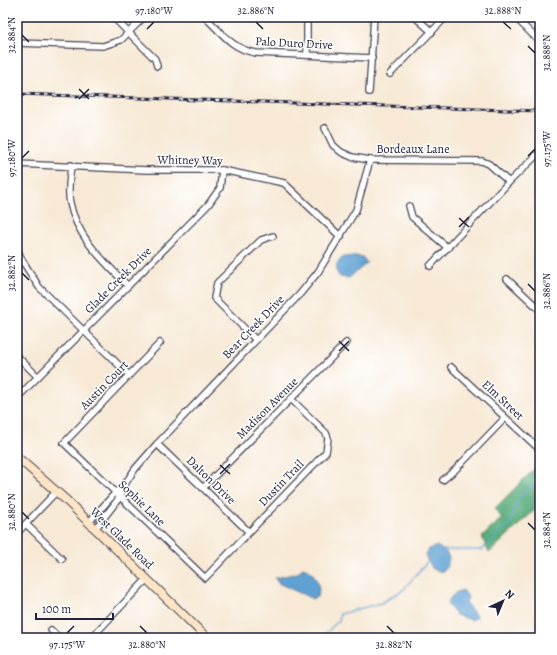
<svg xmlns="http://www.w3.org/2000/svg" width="557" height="655" font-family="Alegreya,serif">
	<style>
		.forest { fill: #5aac7a; stroke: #3e675a }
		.water { fill: #5fa1d3; stroke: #406287 }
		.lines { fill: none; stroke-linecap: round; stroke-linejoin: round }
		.stream { stroke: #5fa1d3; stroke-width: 1.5 }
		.minor-casing { stroke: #424052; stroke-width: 8 }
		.secondary-casing { stroke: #424052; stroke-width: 10 }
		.minor { stroke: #fff; stroke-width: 5.5 }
		.secondary { stroke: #fee5c5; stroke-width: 8 }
		.rail-casing { stroke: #22223b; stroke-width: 3 }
		.rail { stroke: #fff; stroke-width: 1.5; stroke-dasharray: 4.5; stroke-linecap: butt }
		.ticks { fill: none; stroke: #22223b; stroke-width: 1.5 }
		.labels { text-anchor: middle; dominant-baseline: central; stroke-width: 3; stroke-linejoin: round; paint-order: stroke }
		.street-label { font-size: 12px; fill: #22223b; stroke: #fff }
		.neatline { fill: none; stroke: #22223b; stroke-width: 1.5 }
		.ticks-label { font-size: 10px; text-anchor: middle; fill: #22223b }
	</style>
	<rect width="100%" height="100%" fill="#fff"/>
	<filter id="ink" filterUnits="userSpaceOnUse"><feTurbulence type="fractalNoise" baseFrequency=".025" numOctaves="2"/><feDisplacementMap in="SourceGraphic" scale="8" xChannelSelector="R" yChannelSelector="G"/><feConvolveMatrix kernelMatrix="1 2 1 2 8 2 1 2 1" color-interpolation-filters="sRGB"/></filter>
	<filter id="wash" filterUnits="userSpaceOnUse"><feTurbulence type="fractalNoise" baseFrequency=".012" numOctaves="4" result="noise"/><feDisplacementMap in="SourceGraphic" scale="16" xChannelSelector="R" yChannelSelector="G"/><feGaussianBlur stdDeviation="0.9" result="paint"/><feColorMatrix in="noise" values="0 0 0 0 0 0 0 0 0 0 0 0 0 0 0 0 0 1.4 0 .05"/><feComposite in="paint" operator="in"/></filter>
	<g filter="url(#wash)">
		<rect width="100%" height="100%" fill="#f7e9d5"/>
		<polygon class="forest" points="540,463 540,505 489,553 482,537 502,518 494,509"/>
		<g class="water">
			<polygon points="353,256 362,257 367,263 349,278 340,277 336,271 337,263 343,257"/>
			<polygon points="437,546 446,552 449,558 447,566 443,572 433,569 425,556 429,549"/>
			<path d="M303,567C315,571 321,585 318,596L313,599L278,583L275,578L298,573Z"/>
			<path d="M463,590L468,597L466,603L477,617L472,620L456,615L447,604C451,596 454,592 463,590Z"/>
		</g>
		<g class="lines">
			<g class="stream">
				<path d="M442,550H482L513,519C512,500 527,491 540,477"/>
				<polyline points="321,638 339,620 340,614 381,603 403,590 428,561"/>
			</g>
		</g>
	</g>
	<g filter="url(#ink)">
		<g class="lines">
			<defs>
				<g id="minor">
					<polyline points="113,17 155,59 157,66"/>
					<path d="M205,17C222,33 232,49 256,53L372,58"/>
					<polyline points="307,17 307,55"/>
					<polyline points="415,17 432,32"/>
					<polyline points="515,17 540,42"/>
					<polyline points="17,43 103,46 121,40 144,17"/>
					<polyline points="390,74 446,17"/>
					<polyline points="369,92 374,17"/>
					<polyline points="325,128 333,145 341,152 352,157 370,160 482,161 489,164 509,182"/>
					<polyline points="17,164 147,170 222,170 284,183 341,237"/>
					<path d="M71,165C70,178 67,191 70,203C77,238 104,261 128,286"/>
					<polyline points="409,206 412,217 448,248"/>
					<polyline points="17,249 22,260 39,287 129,375"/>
					<polyline points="430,266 509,182 540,152"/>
					<polyline points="507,279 540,310"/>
					<polyline points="256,340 214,298 217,283 261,240 273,236"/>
					<polyline points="160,343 64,443 205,578 326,452 328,438 326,433 291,399"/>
					<polyline points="17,356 38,377"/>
					<polyline points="451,367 536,446 540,448"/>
					<polyline points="17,398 208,205 220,188 222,170"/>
					<polyline points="157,444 249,532"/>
					<polyline points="443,480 455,470 505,418"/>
					<polyline points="203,488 346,343"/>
					<polyline points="89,522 117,491"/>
					<polyline points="26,524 62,559"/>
					<polyline points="95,529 120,497 121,490 135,469 157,444 300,294 318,272 356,210 370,160"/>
					<polyline points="17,533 56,492"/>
					<polyline points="51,630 59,638"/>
					<polyline points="91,638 147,579"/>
					<polyline points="539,638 540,637"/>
				</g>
				<polyline id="secondary" points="17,457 66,500 207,638"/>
			</defs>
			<use href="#minor" class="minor-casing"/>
			<use href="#secondary" class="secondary-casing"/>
			<use href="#minor" class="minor"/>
			<use href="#secondary" class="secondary"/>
			<defs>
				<polyline id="rail" points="17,94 540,111"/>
			</defs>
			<use href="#rail" class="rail-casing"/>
			<use href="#rail" class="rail"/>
		</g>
	</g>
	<path class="ticks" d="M256,22L263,29M503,22L511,29M147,29L154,22M22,35L29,42M528,46L535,53M79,89L89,99M79,99L89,89M528,156L535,149M22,158L29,151M459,218L469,227M459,227L469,217M22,273L29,280M528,284L535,291M339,341L349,351M339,351L349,341M220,465L230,474M220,474L230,464M22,512L29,519M528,523L535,530M140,626L147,633M387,626L394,633M67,633L74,626"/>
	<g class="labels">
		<g class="street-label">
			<text transform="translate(294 43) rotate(3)">Palo Duro Drive</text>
			<text x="413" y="149">Bordeaux Lane</text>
			<text transform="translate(190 160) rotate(1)">Whitney Way</text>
			<text transform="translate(118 280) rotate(-45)">Glade Creek Drive</text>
			<text transform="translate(253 327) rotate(-46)">Bear Creek Drive</text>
			<text transform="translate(104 385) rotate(-46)">Austin Court</text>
			<text transform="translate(503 400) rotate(43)">Elm Street</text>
			<text transform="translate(267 408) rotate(-45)">Madison Avenue</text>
			<text transform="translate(211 480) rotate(44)">Dalton Drive</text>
			<text transform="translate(281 483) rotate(-46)">Dustin Trail</text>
			<text transform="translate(142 503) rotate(44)">Sophie Lane</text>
			<text transform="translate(122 538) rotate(44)">West Glade Road</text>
		</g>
	</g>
	<rect width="557" height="655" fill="none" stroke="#fff" stroke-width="44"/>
	<g transform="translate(503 601) rotate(44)" stroke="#ffffff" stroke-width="3" paint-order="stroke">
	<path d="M0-3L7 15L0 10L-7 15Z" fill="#22223b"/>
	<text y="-6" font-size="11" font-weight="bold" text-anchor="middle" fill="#22223b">N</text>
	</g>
	<path d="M36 613v6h77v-6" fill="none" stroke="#22223b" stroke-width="2"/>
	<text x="42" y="613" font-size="12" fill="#22223b" stroke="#ffffff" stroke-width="3" paint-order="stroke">100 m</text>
	<rect x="22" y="22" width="513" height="611" class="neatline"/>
	<g class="ticks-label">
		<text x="154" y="14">97.180°W</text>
		<text x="256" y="14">32.886°N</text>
		<text x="503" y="14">32.888°N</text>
		<text transform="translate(11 35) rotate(-90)" y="4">32.884°N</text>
		<text transform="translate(546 53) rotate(-90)" y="4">32.888°N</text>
		<text transform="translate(546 149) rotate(-90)" y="4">97.175°W</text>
		<text transform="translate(11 158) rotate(-90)" y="4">97.180°W</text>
		<text transform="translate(11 273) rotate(-90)" y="4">32.882°N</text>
		<text transform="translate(546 291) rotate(-90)" y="4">32.886°N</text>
		<text transform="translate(11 512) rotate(-90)" y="4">32.880°N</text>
		<text transform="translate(546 530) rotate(-90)" y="4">32.884°N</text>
		<text x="67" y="648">97.175°W</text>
		<text x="147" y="648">32.880°N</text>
		<text x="394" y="648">32.882°N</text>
	</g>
</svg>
